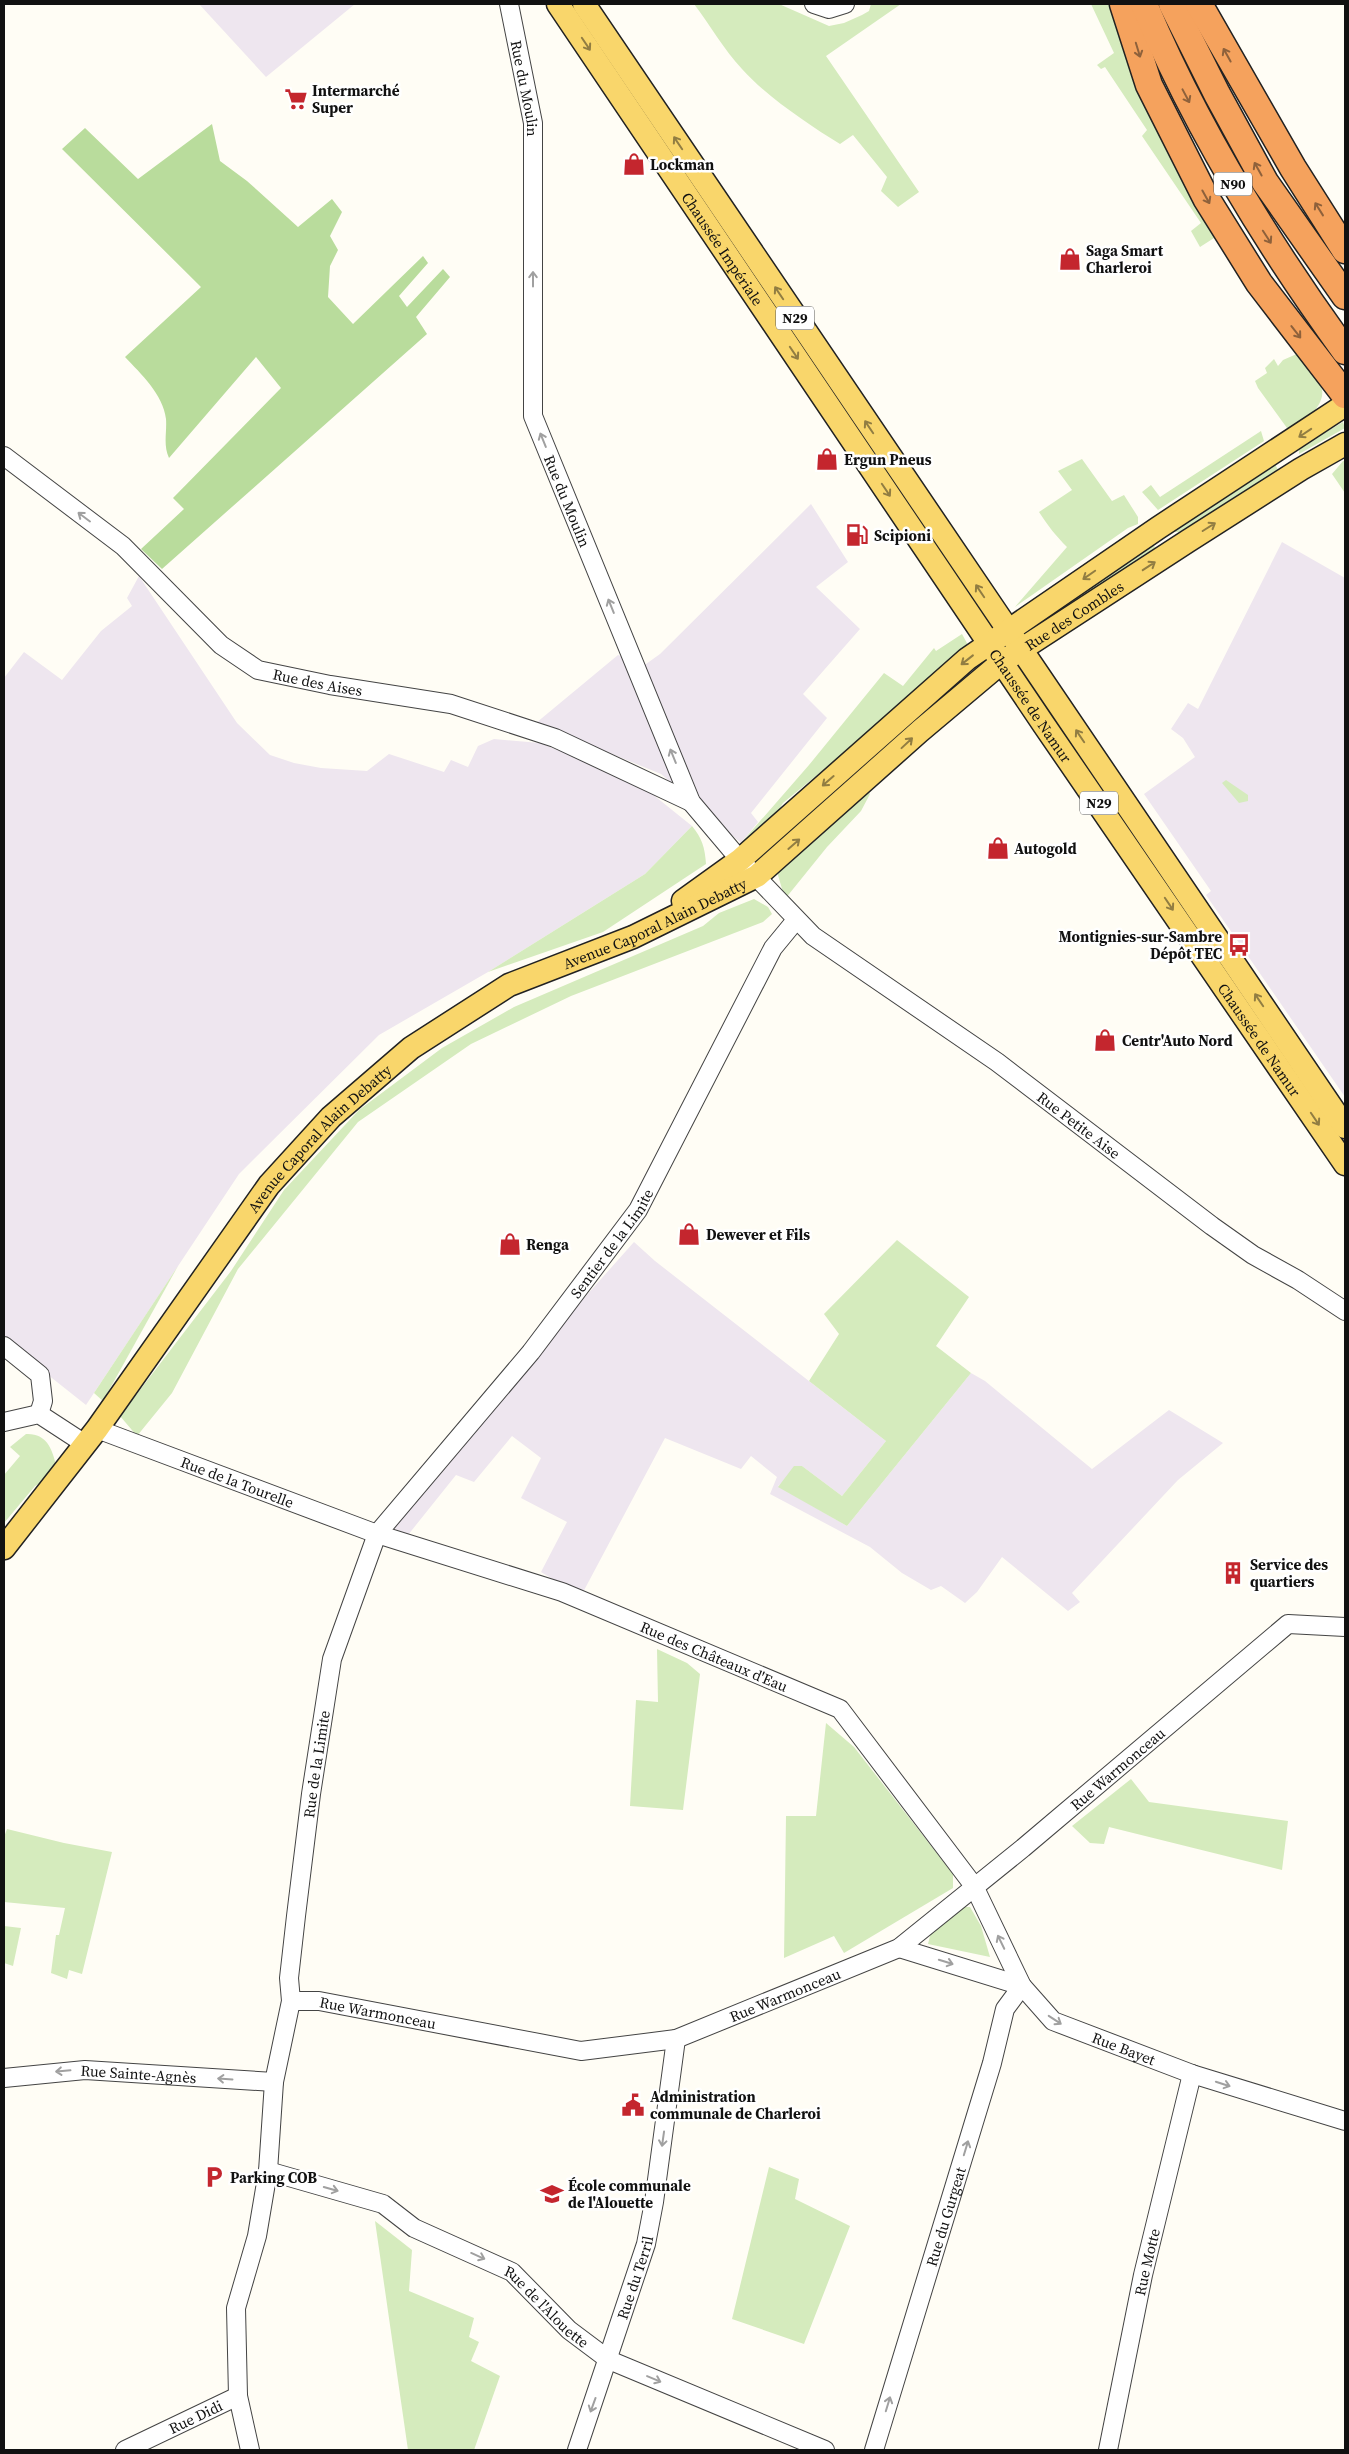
<svg xmlns="http://www.w3.org/2000/svg" width="1349" height="2454" font-family="'Source Serif 4',serif">
	<style>
		.industrial { fill: #eee6ef }
		.green { fill: #d5ebbd }
		.forest { fill: #b9dc9c }
		.lines { fill: none; stroke-linecap: round; stroke-linejoin: round }
		.minor-casing { stroke: #444; stroke-width: 20 }
		.major-casing { stroke: #222; stroke-width: 25 }
		.highway-casing { stroke: #222; stroke-width: 29 }
		.minor { stroke: #fff; stroke-width: 18 }
		.major { stroke: #f9d66b; stroke-width: 22 }
		.highway { stroke: #f5a25d; stroke-width: 26 }
		.oneway { stroke: #917d42 }
		.oneway2 { stroke: #8e613b }
		.oneway3 { stroke: #a0a0a0 }
		.labels { text-anchor: middle; dominant-baseline: central; stroke-width: 5; stroke-linejoin: round; paint-order: stroke }
		.shield { fill: #fff; stroke: #585858; stroke-width: 1 }
		.shield-label { font-size: 14px; font-weight: bold; fill: #111 }
		.street-label { font-size: 15px; fill: #111; stroke: #fff }
		.poi-label { font-size: 15px; font-weight: bold; fill: #111; stroke: #fff; text-anchor: start }
	</style>
	<rect width="100%" height="100%" fill="#fffdf5"/>
	<g class="industrial">
		<polygon points="199,4 355,4 266,77"/>
		<polygon points="811,504 848,562 816,587 860,629 803,694 827,718 751,813 758,822 741,843 661,774 536,723 618,655 646,664 660,654"/>
		<polygon points="1282,542 1345,578 1345,1097 1206,895 1211,891 1144,794 1195,757 1183,738 1171,729 1188,703 1198,709"/>
		<polygon points="139,576 237,723 270,755 294,763 321,768 367,771 389,754 444,772 451,760 468,767 478,746 494,739 540,743 636,781 692,826 645,874 488,972 379,1035 239,1174 86,1405 4,1340 4,678 24,652 62,680 101,631 132,606 127,598"/>
		<polygon points="634,1242 655,1261 886,1441 842,1496 802,1466 778,1486 847,1526 971,1373 985,1381 1092,1469 1169,1410 1223,1443 1178,1480 1072,1593 1080,1602 1068,1611 1002,1557 977,1592 965,1603 941,1586 931,1590 902,1573 870,1547 770,1494 777,1477 751,1456 741,1469 665,1438 581,1596 541,1572 567,1522 521,1498 541,1458 512,1436 474,1482 456,1475 408,1535 391,1527 553,1333"/>
	</g>
	<g class="green">
		<path d="M694,4H779L829,26L844,23L862,15L869,11L871,4H901L826,56L919,192L898,207L881,191L887,177L853,135L840,144C809,125 766,96 742,69C724,50 710,25 694,4Z"/>
		<path d="M1091,4H1109C1130,83 1176,156 1213,228L1214,238L1200,247L1191,231L1201,223L1142,136L1147,130L1105,67L1101,69L1097,65L1114,53Z"/>
		<path d="M1299,353C1306,363 1319,378 1322,390C1325,406 1302,426 1287,428L1258,388L1255,381L1267,373L1265,368L1274,359L1278,366L1283,360Z"/>
		<polygon points="1343,422 1345,428 1299,454 1299,448"/>
		<polygon points="1261,431 1264,441 1158,510 1142,492 1151,485 1160,497"/>
		<path d="M1082,459L1112,501L1124,495L1138,517V524L1128,528L1015,607L1067,547C1056,536 1048,526 1039,512L1072,490L1058,471Z"/>
		<polygon points="1343,461 1345,461 1345,493 1332,474"/>
		<polygon points="1274,462 1279,472 1179,532 1173,532 1172,530"/>
		<polygon points="1152,542 1157,551 1049,620 1044,616"/>
		<polygon points="962,634 968,645 966,653 783,803 772,821 747,844 741,843 809,765 884,673 903,686 934,648 936,651"/>
		<polygon points="1226,780 1248,795 1248,801 1239,803 1222,783"/>
		<polygon points="866,788 870,794 861,811 827,847 785,899 775,865"/>
		<path d="M692,826C702,838 705,848 706,864L603,932L488,972L645,874Z"/>
		<polygon points="754,899 768,907 772,914 763,922 571,996 471,1044 358,1122 238,1269 172,1393 137,1436 120,1416 231,1271 284,1190 359,1110 442,1048 514,1007 703,926 719,913"/>
		<polygon points="897,1240 969,1297 936,1346 971,1373 847,1526 778,1487 794,1466 802,1466 842,1496 886,1441 809,1381 839,1334 824,1314"/>
		<polygon points="178,1266 103,1401 94,1393"/>
		<path d="M26,1434C46,1433 52,1448 56,1465L50,1478L35,1486L4,1523V1475L20,1456L10,1447Z"/>
		<polygon points="657,1649 687,1663 700,1674 683,1810 630,1806 636,1700 658,1702"/>
		<polygon points="826,1723 854,1747 953,1874 953,1888 844,1953 834,1936 784,1958 786,1816 816,1816"/>
		<polygon points="1131,1779 1149,1802 1288,1821 1282,1870 1109,1827 1104,1844 1090,1843 1072,1826"/>
		<polygon points="7,1829 64,1843 112,1852 82,1974 69,1970 67,1979 51,1973 56,1935 59,1935 65,1908 4,1902 4,1837"/>
		<polygon points="963,1907 970,1907 981,1926 990,1957 928,1944 931,1932"/>
		<polygon points="4,1926 21,1928 13,1966 4,1963"/>
		<polygon points="769,2167 799,2179 795,2199 850,2226 804,2344 732,2319"/>
		<polygon points="375,2221 412,2250 409,2291 474,2318 469,2337 479,2342 471,2361 500,2376 474,2450 408,2450"/>
	</g>
	<path class="forest" d="M212,124L220,161L247,181L298,227L332,199L342,212L330,236L338,250L330,266L328,297L353,324L423,256L428,263L399,296L407,307L443,269L450,277L416,317L427,334L162,569L141,549L184,509L173,498L281,388L256,357L169,458C163,445 167,433 166,419C163,394 141,374 125,357L201,287L62,149L85,128L138,179Z"/>
	<g class="lines">
		<defs>
			<g id="minor">
				<path id="s1" d="M509,4L533,123V416L691,802L740,860L813,936L997,1062L1212,1226L1253,1255L1298,1280L1345,1311"/>
				<polyline points="814,4 829,9 845,4"/>
				<path id="s2" d="M4,456L123,546L221,645L258,670L330,685L451,704L555,738L691,802"/>
				<polyline points="4,1346 40,1375 43,1401 39,1414"/>
				<polyline points="4,1422 39,1414 85,1444"/>
				<path id="s3" d="M97,1429L377,1534L562,1592L840,1709L974,1886L1022,1986L1053,2021L1192,2074L1345,2121"/>
				<polyline points="899,1948 1022,1986"/>
				<path id="s4" d="M291,2001H319L581,2051L676,2039L899,1948L1023,1848L1288,1624L1345,1627"/>
				<path id="s5" d="M4,2078L85,2070L274,2082"/>
				<path id="s6" d="M268,2171L383,2204L414,2228L512,2272L569,2330L609,2360L825,2450"/>
				<path id="s7" d="M125,2450L238,2396"/>
				<path id="s8" d="M250,2450L238,2396L236,2308L257,2236L268,2171L274,2082L291,2001L289,1978L296,1916L311,1794L332,1659L377,1534L531,1352L638,1210L773,948L796,920"/>
				<path id="s9" d="M577,2450L646,2244L654,2202L676,2039"/>
				<path id="s10" d="M874,2450L992,2063L1005,2009L1022,1986"/>
				<path id="s11" d="M1108,2450L1143,2275L1192,2074"/>
			</g>
			<g id="major">
				<path id="s12" d="M558,4L1044,725L1345,1164"/>
				<polyline points="584,4 1345,1127"/>
				<polyline points="683,901 740,860 967,659 1158,528 1345,405"/>
				<path id="s13" d="M4,1548L97,1429L269,1185L331,1117L411,1048L509,985L633,937L757,876L920,731L1002,662L1188,541L1301,469L1345,444"/>
			</g>
			<g id="highway">
				<polyline points="1123,4 1149,85 1206,198 1259,283 1345,395"/>
				<path d="M1144,4C1196,128 1266,242 1345,351"/>
				<polyline points="1172,4 1217,94 1265,182 1345,296"/>
				<polyline points="1199,4 1293,168 1345,250"/>
			</g>
		</defs>
		<use href="#minor" class="minor-casing"/>
		<use href="#major" class="major-casing"/>
		<use href="#highway" class="highway-casing"/>
		<use href="#minor" class="minor"/>
		<use href="#major" class="major"/>
		<use href="#highway" class="highway"/>
	</g>
	<defs><path id="oneway-shaft" d="M-6 0H5M1.5-3L5.5 0L1.5 3" fill="none" stroke-width="1.6" stroke-linecap="round" stroke-linejoin="round" transform="scale(1.25)"/></defs>
	<g class="oneway">
		<use href="#oneway-shaft" transform="translate(586 44) rotate(56)"/>
		<use href="#oneway-shaft" transform="translate(678 143) rotate(-124)"/>
		<use href="#oneway-shaft" transform="translate(779 293) rotate(-124)"/>
		<use href="#oneway-shaft" transform="translate(794 353) rotate(56)"/>
		<use href="#oneway-shaft" transform="translate(869 427) rotate(-124)"/>
		<use href="#oneway-shaft" transform="translate(1305 433) rotate(146)"/>
		<use href="#oneway-shaft" transform="translate(886 490) rotate(56)"/>
		<use href="#oneway-shaft" transform="translate(1209 527) rotate(-32)"/>
		<use href="#oneway-shaft" transform="translate(1149 566) rotate(-33)"/>
		<use href="#oneway-shaft" transform="translate(1089 575) rotate(145)"/>
		<use href="#oneway-shaft" transform="translate(980 591) rotate(-124)"/>
		<use href="#oneway-shaft" transform="translate(967 660) rotate(142)"/>
		<use href="#oneway-shaft" transform="translate(1080 736) rotate(-124)"/>
		<use href="#oneway-shaft" transform="translate(907 743) rotate(-43)"/>
		<use href="#oneway-shaft" transform="translate(828 781) rotate(139)"/>
		<use href="#oneway-shaft" transform="translate(794 844) rotate(-41)"/>
		<use href="#oneway-shaft" transform="translate(1169 904) rotate(56)"/>
		<use href="#oneway-shaft" transform="translate(1259 1000) rotate(-124)"/>
		<use href="#oneway-shaft" transform="translate(1315 1119) rotate(56)"/>
	</g>
	<g class="oneway2">
		<use href="#oneway-shaft" transform="translate(1138 50) rotate(73)"/>
		<use href="#oneway-shaft" transform="translate(1227 55) rotate(-119)"/>
		<use href="#oneway-shaft" transform="translate(1186 96) rotate(62)"/>
		<use href="#oneway-shaft" transform="translate(1258 169) rotate(-119)"/>
		<use href="#oneway-shaft" transform="translate(1206 197) rotate(61)"/>
		<use href="#oneway-shaft" transform="translate(1319 209) rotate(-122)"/>
		<use href="#oneway-shaft" transform="translate(1267 237) rotate(57)"/>
		<use href="#oneway-shaft" transform="translate(1296 332) rotate(52)"/>
	</g>
	<g class="oneway3">
		<use href="#oneway-shaft" transform="translate(533 279) rotate(-90)"/>
		<use href="#oneway-shaft" transform="translate(543 440) rotate(-112)"/>
		<use href="#oneway-shaft" transform="translate(84 517) rotate(-143)"/>
		<use href="#oneway-shaft" transform="translate(611 606) rotate(-112)"/>
		<use href="#oneway-shaft" transform="translate(673 756) rotate(-112)"/>
		<use href="#oneway-shaft" transform="translate(1001 1942) rotate(-116)"/>
		<use href="#oneway-shaft" transform="translate(946 1962) rotate(17)"/>
		<use href="#oneway-shaft" transform="translate(1055 2020) rotate(33)"/>
		<use href="#oneway-shaft" transform="translate(63 2071) rotate(175)"/>
		<use href="#oneway-shaft" transform="translate(225 2079) rotate(-176)"/>
		<use href="#oneway-shaft" transform="translate(1223 2084) rotate(18)"/>
		<use href="#oneway-shaft" transform="translate(663 2139) rotate(98)"/>
		<use href="#oneway-shaft" transform="translate(966 2148) rotate(-73)"/>
		<use href="#oneway-shaft" transform="translate(331 2189) rotate(16)"/>
		<use href="#oneway-shaft" transform="translate(478 2256) rotate(24)"/>
		<use href="#oneway-shaft" transform="translate(654 2379) rotate(23)"/>
		<use href="#oneway-shaft" transform="translate(888 2404) rotate(-73)"/>
		<use href="#oneway-shaft" transform="translate(593 2405) rotate(110)"/>
	</g>
	<defs>
		<symbol id="supermarket-bare" viewBox="-9 -9 18 18"><path d="M-6-5.5h2.5l.6 2H6L4.5 2H-2.5L-4.4-4H-6ZM-1.5 3.2a1.3 1.3 0 1 0 .1 0ZM3 3.2a1.3 1.3 0 1 0 .1 0Z" fill="#c4262e" stroke="#fff" stroke-width="2.5" paint-order="stroke"/></symbol>
		<symbol id="shop-bare" viewBox="-9 -9 18 18"><path d="M-5-2.5h2.3a2.7 3.5 0 0 1 5.4 0H5L5.5 6h-11ZM-1.5-2.5h3a1.5 2.3 0 0 0-3 0Z" fill="#c4262e" stroke="#fff" stroke-width="2.5" paint-order="stroke"/></symbol>
		<symbol id="fuel-bare" viewBox="-9 -9 18 18"><path d="M-5.5-6h7V0h2V4h1.3V-2.5L3-4.5l.8-.8L6-3V5H2.5V1h-1V6h-7ZM-4.2-4.7v3.2H.2V-4.7Z" fill="#c4262e" stroke="#fff" stroke-width="2.5" paint-order="stroke"/></symbol>
		<symbol id="bus-bare" viewBox="-9 -9 18 18"><path d="M-5-6H5V4H4V6H2V4H-2V6H-4V4H-5ZM-3.5-4V0h7V-4ZM-3.5 1.2v1.5H-2V1.2ZM2 1.2v1.5H3.5V1.2Z" fill="#c4262e" stroke="#fff" stroke-width="2.5" paint-order="stroke"/></symbol>
		<symbol id="building-bare" viewBox="-9 -9 18 18"><path d="M-4-6H4V6H1V3H-1V6H-4ZM-2.5-4.3h1.7v1.8h-1.7ZM.8-4.3h1.7v1.8H.8ZM-2.5-1h1.7V.8h-1.7ZM.8-1h1.7V.8H.8Z" fill="#c4262e" stroke="#fff" stroke-width="2.5" paint-order="stroke"/></symbol>
		<symbol id="civic-bare" viewBox="-9 -9 18 18"><path d="M-.6-6.5H3V-4.5H.6V-3L4-1V1h2V6H-6V1h2V-1L-.6-3ZM-1.2 2.5V6h2.4V2.5Z" fill="#c4262e" stroke="#fff" stroke-width="2.5" paint-order="stroke"/></symbol>
		<symbol id="parking-bare" viewBox="-9 -9 18 18"><path d="M-3.5-5.5H1a3.5 3.5 0 0 1 0 7H-1V5.5H-3.5ZM-1-3.4V-.6H.8a1.4 1.4 0 0 0 0-2.8Z" fill="#c4262e" stroke="#fff" stroke-width="2.5" paint-order="stroke"/></symbol>
		<symbol id="school-bare" viewBox="-9 -9 18 18"><path d="M0-5L7-2L0 1L-7-2ZM-4 1L0 2.5L4 1V4Q0 6-4 4Z" fill="#c4262e" stroke="#fff" stroke-width="2.5" paint-order="stroke"/></symbol>
	</defs>
	<g fill-rule="evenodd">
		<use href="#supermarket-bare" x="280" y="83" width="32" height="32"/>
		<use href="#shop-bare" x="618" y="148" width="32" height="32"/>
		<use href="#shop-bare" x="1054" y="243" width="32" height="32"/>
		<use href="#shop-bare" x="811" y="443" width="32" height="32"/>
		<use href="#fuel-bare" x="841" y="519" width="32" height="32"/>
		<use href="#shop-bare" x="982" y="832" width="32" height="32"/>
		<use href="#bus-bare" x="1223" y="929" width="32" height="32"/>
		<use href="#shop-bare" x="1089" y="1024" width="32" height="32"/>
		<use href="#shop-bare" x="673" y="1218" width="32" height="32"/>
		<use href="#shop-bare" x="494" y="1228" width="32" height="32"/>
		<use href="#building-bare" x="1217" y="1557" width="32" height="32"/>
		<use href="#civic-bare" x="617" y="2089" width="32" height="32"/>
		<use href="#parking-bare" x="198" y="2161" width="32" height="32"/>
		<use href="#school-bare" x="536" y="2178" width="32" height="32"/>
	</g>
	<g class="labels">
		<g class="shield">
			<rect x="1214" y="172.5" width="38" height="23" rx="4"/>
			<rect x="776" y="306.5" width="38" height="23" rx="4"/>
			<rect x="1080" y="791.5" width="38" height="23" rx="4"/>
		</g>
		<g class="shield-label">
			<text x="1233" y="184">N90</text>
			<text x="795" y="318">N29</text>
			<text x="1099" y="803">N29</text>
		</g>
		<g class="street-label">
			<text stroke="none"><textPath href="#s1" startOffset="86">Rue du Moulin</textPath></text>
			<text stroke="none"><textPath href="#s12" startOffset="295">Chaussée Impériale</textPath></text>
			<text stroke="none"><textPath href="#s1" startOffset="506">Rue du Moulin</textPath></text>
			<text stroke="none"><textPath href="#s13" startOffset="1446">Rue des Combles</textPath></text>
			<text stroke="none"><textPath href="#s2" startOffset="394">Rue des Aises</textPath></text>
			<text stroke="none"><textPath href="#s12" startOffset="846">Chaussée de Namur</textPath></text>
			<text stroke="none"><textPath href="#s13" startOffset="922">Avenue Caporal Alain Debatty</textPath></text>
			<text stroke="none"><textPath href="#s12" startOffset="1251">Chaussée de Namur</textPath></text>
			<text stroke="none"><textPath href="#s1" startOffset="1339">Rue Petite Aise</textPath></text>
			<text stroke="none"><textPath href="#s13" startOffset="518">Avenue Caporal Alain Debatty</textPath></text>
			<text stroke="none"><textPath href="#s8" startOffset="1308">Sentier de la Limite</textPath></text>
			<text stroke="none"><textPath href="#s3" startOffset="150">Rue de la Tourelle</textPath></text>
			<text stroke="none"><textPath href="#s3" startOffset="658">Rue des Châteaux d'Eau</textPath></text>
			<text stroke="none"><textPath href="#s8" startOffset="695">Rue de la Limite</textPath></text>
			<text stroke="none"><textPath href="#s4" startOffset="914">Rue Warmonceau</textPath></text>
			<text stroke="none"><textPath href="#s4" startOffset="508">Rue Warmonceau</textPath></text>
			<text stroke="none"><textPath href="#s4" startOffset="88">Rue Warmonceau</textPath></text>
			<text stroke="none"><textPath href="#s3" startOffset="1250">Rue Bayet</textPath></text>
			<text stroke="none"><textPath href="#s5" startOffset="135">Rue Sainte-Agnès</textPath></text>
			<text stroke="none"><textPath href="#s10" startOffset="244">Rue du Gurgeat</textPath></text>
			<text stroke="none"><textPath href="#s11" startOffset="192">Rue Motte</textPath></text>
			<text stroke="none"><textPath href="#s9" startOffset="182">Rue du Terril</textPath></text>
			<text stroke="none"><textPath href="#s6" startOffset="315">Rue de l'Alouette</textPath></text>
			<text stroke="none"><textPath href="#s7" startOffset="78">Rue Didi</textPath></text>
		</g>
		<g class="poi-label">
			<text x="312" y="90">Intermarché<tspan x="312" dy="17">Super</tspan></text>
			<text x="650" y="164">Lockman</text>
			<text x="1086" y="250">Saga Smart<tspan x="1086" dy="17">Charleroi</tspan></text>
			<text x="844" y="459">Ergun Pneus</text>
			<text x="874" y="535">Scipioni</text>
			<text x="1014" y="848">Autogold</text>
			<text x="1222" y="936" text-anchor="end">Montignies-sur-Sambre<tspan x="1222" dy="17">Dépôt TEC</tspan></text>
			<text x="1122" y="1040">Centr'Auto Nord</text>
			<text x="706" y="1234">Dewever et Fils</text>
			<text x="526" y="1244">Renga</text>
			<text x="1250" y="1564">Service des<tspan x="1250" dy="17">quartiers</tspan></text>
			<text x="650" y="2096">Administration<tspan x="650" dy="17">communale de Charleroi</tspan></text>
			<text x="230" y="2177">Parking COB</text>
			<text x="568" y="2185">École communale<tspan x="568" dy="17">de l'Alouette</tspan></text>
		</g>
	</g>
	<rect width="1349" height="2454" fill="none" stroke="#111111" stroke-width="10"/>
</svg>
